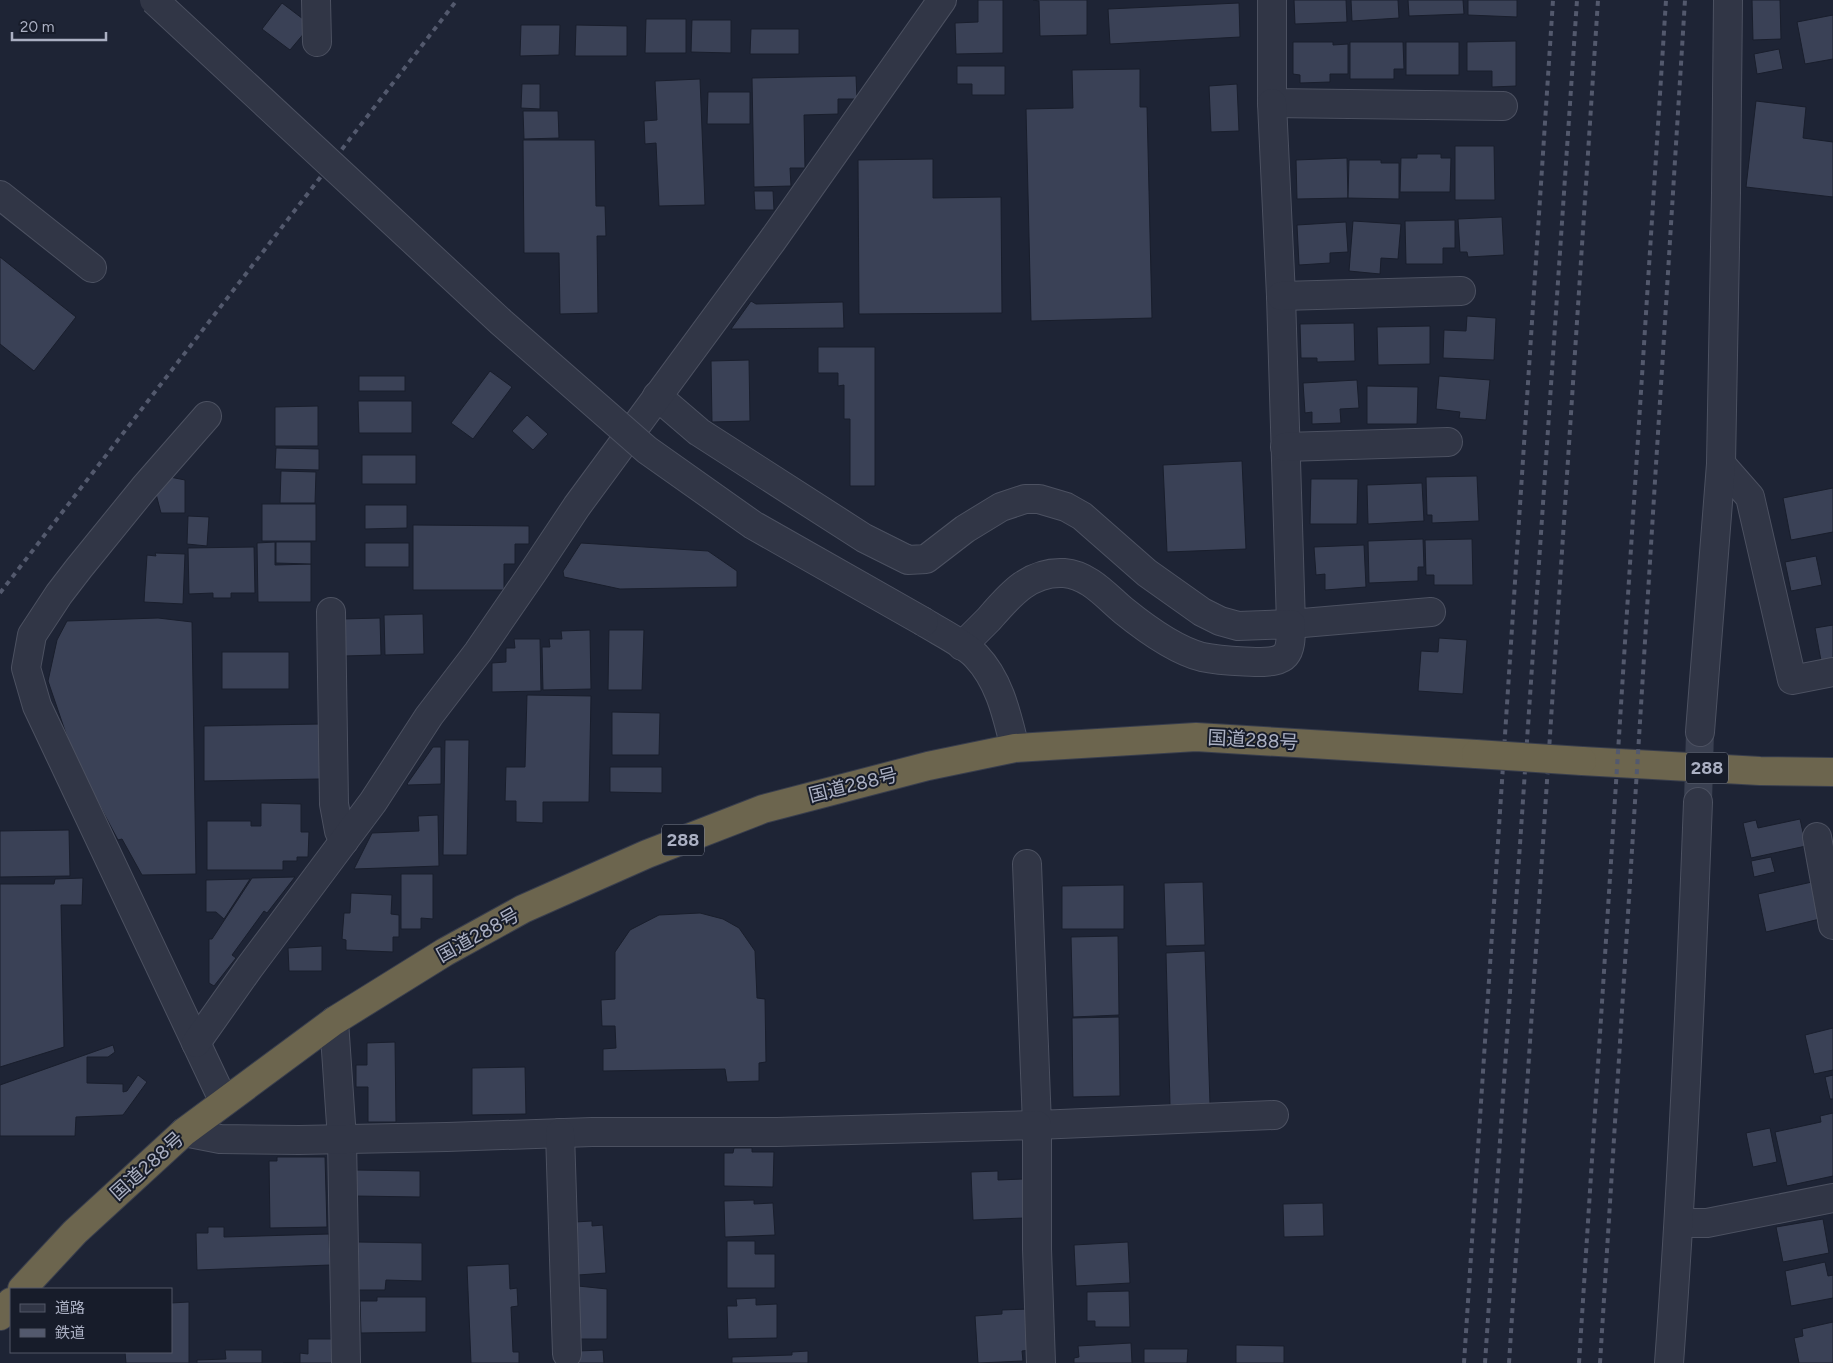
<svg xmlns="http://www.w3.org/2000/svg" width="1833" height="1363" font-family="Figtree,'Noto Sans JP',sans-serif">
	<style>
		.building { fill: #3a4156; stroke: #191e2c }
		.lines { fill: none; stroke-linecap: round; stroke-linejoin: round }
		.minor-tunnel { stroke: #3a4051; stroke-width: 28; stroke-dasharray: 28 14; stroke-linecap: butt }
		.minor-casing { stroke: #4c5161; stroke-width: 30 }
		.highway-casing { stroke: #393e4d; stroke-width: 30 }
		.minor { stroke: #313646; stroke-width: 28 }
		.highway { stroke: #6c654e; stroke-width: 28 }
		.rail { stroke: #53596d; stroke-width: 4; stroke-dasharray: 5 5; stroke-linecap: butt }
		.minor-bridge-casing { stroke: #4c5161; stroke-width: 30; stroke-linecap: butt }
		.highway-bridge-casing { stroke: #393e4d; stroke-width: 30; stroke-linecap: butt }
		.minor-bridge { stroke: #313646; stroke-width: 28 }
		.highway-bridge { stroke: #6c654e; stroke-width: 28 }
		.labels { text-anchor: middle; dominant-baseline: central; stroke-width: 4; stroke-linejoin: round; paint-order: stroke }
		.shield { fill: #171c2a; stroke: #7f8495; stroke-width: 1 }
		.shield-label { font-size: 18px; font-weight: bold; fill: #abb0c3 }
		.street-label { font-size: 19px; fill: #abb0c3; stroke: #171c2a }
	</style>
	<rect width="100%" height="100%" fill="#1e2435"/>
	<g class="building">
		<polygon points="978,0 1003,0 1003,53 956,54 955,23 978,22"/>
		<polygon points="1033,0 1087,0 1087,35 1040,36 1039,1"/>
		<polygon points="1294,0 1346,0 1347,22 1295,24"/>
		<polygon points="1351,0 1398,0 1399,18 1352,21"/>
		<polygon points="1408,0 1463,0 1464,14 1409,16"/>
		<polygon points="1468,0 1517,0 1517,17 1468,15"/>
		<polygon points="1752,0 1780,0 1781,39 1753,40"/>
		<polygon points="282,3 311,25 290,50 262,29"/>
		<polygon points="1239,3 1240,37 1110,44 1108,9"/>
		<polygon points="1833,15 1833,59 1805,64 1797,22"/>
		<polygon points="646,19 686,19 686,53 645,53"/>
		<polygon points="692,20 731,20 731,53 691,52"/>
		<polygon points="521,25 560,25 559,55 520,56"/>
		<polygon points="576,25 627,26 627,56 575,56"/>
		<polygon points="751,29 799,29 799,54 750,54"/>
		<polygon points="1516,41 1516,86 1492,87 1492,71 1467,71 1467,42"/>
		<polygon points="1293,42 1333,42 1333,45 1348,44 1348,74 1330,74 1330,82 1300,83 1300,75 1293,74"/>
		<polygon points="1350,42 1403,42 1404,69 1394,69 1394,79 1350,79"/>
		<rect x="1406" y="42" width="53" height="33"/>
		<polygon points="1779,49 1783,69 1757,74 1754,54"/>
		<polygon points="957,66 1005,66 1005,95 972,95 972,84 957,84"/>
		<polygon points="1140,69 1140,107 1147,107 1152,318 1031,321 1026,109 1073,108 1072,70"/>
		<polygon points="856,76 857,99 838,99 838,114 804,115 805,168 790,168 791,186 754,187 752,78"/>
		<polygon points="700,79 705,205 659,206 656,143 645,144 644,121 657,120 655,81"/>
		<polygon points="522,84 540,84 540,109 521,108"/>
		<polygon points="1237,84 1239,131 1211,132 1209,86"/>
		<polygon points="708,92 750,92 750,124 707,124"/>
		<polygon points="1756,101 1806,107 1803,138 1833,142 1833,197 1746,187"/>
		<polygon points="523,111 558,111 559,138 524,139"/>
		<polygon points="523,140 595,140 596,206 605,206 606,236 597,236 598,313 560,314 559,253 524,253"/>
		<polygon points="1455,146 1494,146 1495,200 1455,200"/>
		<polygon points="1417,154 1441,154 1441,158 1451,158 1450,192 1400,192 1401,158 1417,158"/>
		<polygon points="1347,158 1348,198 1297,199 1296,160"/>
		<polygon points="933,159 933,198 1001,197 1002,313 859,314 858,160"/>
		<polygon points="1349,160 1381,160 1381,163 1399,163 1399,199 1348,198"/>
		<polygon points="754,191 773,191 774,210 755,210"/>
		<polygon points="1502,217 1504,255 1468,257 1467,252 1460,252 1458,219"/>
		<polygon points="1455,220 1455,248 1443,248 1443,264 1406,264 1405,221"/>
		<polygon points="1353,221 1401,224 1398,259 1381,258 1380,274 1349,271"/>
		<polygon points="1346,222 1348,252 1330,253 1330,263 1299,265 1297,225"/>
		<polygon points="0,257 76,317 34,371 0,344"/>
		<polygon points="751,301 756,304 843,302 844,328 731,329"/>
		<polygon points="1467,316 1496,318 1494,360 1443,358 1444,330 1466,331"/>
		<polygon points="1354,323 1355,361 1317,362 1317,358 1301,358 1300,324"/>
		<polygon points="1430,326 1430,364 1378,365 1377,327"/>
		<polygon points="818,347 875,347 875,486 850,486 850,419 844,419 844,385 838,386 838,373 818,373"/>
		<polygon points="749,360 750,421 712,422 711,361"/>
		<polygon points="490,371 512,387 473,439 451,423"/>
		<rect x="359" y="376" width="46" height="15"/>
		<polygon points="1439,376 1490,380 1486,420 1459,418 1460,412 1436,409"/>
		<polygon points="1357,380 1359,408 1340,409 1341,423 1312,424 1312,412 1305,413 1303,383"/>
		<polygon points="1367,386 1418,387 1417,424 1367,424"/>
		<polygon points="358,401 412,401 412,433 359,433"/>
		<polygon points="318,406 318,446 275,446 275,407"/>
		<polygon points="527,415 548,434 533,450 512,431"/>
		<polygon points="276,448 319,449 319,470 275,469"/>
		<rect x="362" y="455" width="54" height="29"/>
		<polygon points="1242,461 1246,549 1167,552 1163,465"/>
		<polygon points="281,471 316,472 315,503 280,503"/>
		<polygon points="1477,476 1479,521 1432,523 1432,515 1427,515 1426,477"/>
		<polygon points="170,477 185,480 185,513 161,513 156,494"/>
		<polygon points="1311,479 1358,479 1357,524 1310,524"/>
		<polygon points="1422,483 1424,521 1368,524 1367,485"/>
		<polygon points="1833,488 1833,532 1791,540 1783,498"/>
		<rect x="262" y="504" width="54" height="37"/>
		<polygon points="365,505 407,505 407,528 365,529"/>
		<polygon points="188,516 209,517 207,546 187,544"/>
		<polygon points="413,525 529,526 529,544 515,544 515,564 504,564 504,590 413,590"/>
		<polygon points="1423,539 1424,567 1418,567 1418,581 1369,583 1368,541"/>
		<polygon points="1472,539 1473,585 1434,585 1434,575 1426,575 1425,540"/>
		<polygon points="275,542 275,565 311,564 311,602 258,602 257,543"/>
		<polygon points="276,542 311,542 311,564 276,563"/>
		<rect x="365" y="543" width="44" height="24"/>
		<polygon points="581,543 708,551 737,571 737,587 620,589 564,577 563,571"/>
		<polygon points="1364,545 1366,587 1325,590 1325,574 1316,575 1314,547"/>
		<polygon points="254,547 255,593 231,593 231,598 213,598 213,593 189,594 188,548"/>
		<polygon points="155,553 185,554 183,604 144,602 147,555 156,556"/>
		<polygon points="1816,556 1822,585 1791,591 1785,562"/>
		<polygon points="423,614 424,654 385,655 384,615"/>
		<polygon points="158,618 192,622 196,874 142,875 122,839 118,840 74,757 48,681 57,640 67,621"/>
		<polygon points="380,618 381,655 344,656 343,619"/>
		<polygon points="1833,625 1833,664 1822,666 1815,628"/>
		<polygon points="590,630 591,689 543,690 542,647 550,647 549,639 562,639 561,631"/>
		<polygon points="609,630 644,630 642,690 608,690"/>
		<polygon points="1439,638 1467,640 1463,694 1418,691 1421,651 1438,652"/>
		<polygon points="514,639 540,639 541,691 492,692 492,663 506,662 506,648 515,648"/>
		<rect x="222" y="652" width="67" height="37"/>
		<polygon points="527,695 591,696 589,802 543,802 543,823 516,822 516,801 505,801 506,767 525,767"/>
		<polygon points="612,712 660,713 659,755 612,755"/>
		<polygon points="320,724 320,779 204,781 204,726"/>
		<polygon points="445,740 469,740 467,855 443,855"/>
		<polygon points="433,747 441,747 441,784 408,785 407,784"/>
		<polygon points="610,767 662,767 662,793 610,792"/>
		<polygon points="261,803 301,804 301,832 309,832 308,857 297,857 297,861 283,861 283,870 207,870 207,821 251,821 251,826 261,826"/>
		<polygon points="438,815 439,866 354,869 372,833 419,831 418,816"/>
		<polygon points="1800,819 1806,846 1751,858 1743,823 1756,820 1758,828"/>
		<polygon points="69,830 70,876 0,877 0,831"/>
		<polygon points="1771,857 1775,872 1754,877 1751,861"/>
		<polygon points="401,874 433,874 433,919 421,918 421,929 401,929"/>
		<polygon points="295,877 267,913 264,911 232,955 236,958 214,986 209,983 209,939 212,939 252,878"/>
		<polygon points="83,878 82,905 61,905 64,1047 0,1067 0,884 54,884 55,879"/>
		<polygon points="250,879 224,919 216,912 206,912 206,880"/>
		<polygon points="1821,880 1824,918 1766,932 1758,894"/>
		<polygon points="1203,882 1205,945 1166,946 1164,883"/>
		<polygon points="1124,885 1124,929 1062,929 1062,886"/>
		<polygon points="351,893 392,895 391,914 399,915 399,937 393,937 393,952 346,950 346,940 342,939 344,913 350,913"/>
		<polygon points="700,913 723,919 739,928 755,951 757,998 765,999 766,1062 759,1063 759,1081 727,1082 725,1069 603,1071 603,1049 616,1048 615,1026 602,1026 601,1000 615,999 615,952 630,930 659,915"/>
		<polygon points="1118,936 1119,1015 1073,1017 1071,937"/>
		<polygon points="322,946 322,971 289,971 288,948"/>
		<polygon points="1205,951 1210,1104 1170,1105 1166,953"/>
		<polygon points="1119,1017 1120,1096 1073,1097 1072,1018"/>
		<polygon points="1833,1028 1833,1070 1814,1074 1805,1035"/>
		<polygon points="395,1042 396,1122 368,1122 368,1087 356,1087 356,1065 367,1065 367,1043"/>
		<polygon points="113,1045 115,1052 108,1057 87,1057 87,1083 123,1084 123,1092 127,1091 138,1075 147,1082 123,1115 76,1117 75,1136 0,1136 0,1085"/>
		<polygon points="525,1067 526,1114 472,1115 472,1068"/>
		<polygon points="1833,1075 1833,1099 1830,1099 1825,1077"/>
		<polygon points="1833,1113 1833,1176 1787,1186 1775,1132 1821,1122 1820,1116"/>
		<polygon points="1770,1128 1777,1162 1753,1167 1746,1133"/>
		<polygon points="734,1148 752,1148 752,1152 774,1152 773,1187 724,1186 724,1153 733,1153"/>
		<polygon points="277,1157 325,1157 327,1227 270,1228 269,1161 277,1161"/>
		<polygon points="355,1170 420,1171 420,1197 355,1196"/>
		<polygon points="998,1171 998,1180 1023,1179 1024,1218 973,1220 971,1172"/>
		<polygon points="754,1200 754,1204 773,1203 775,1235 725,1237 724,1201"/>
		<polygon points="1323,1203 1324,1236 1284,1237 1283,1204"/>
		<polygon points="1823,1219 1829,1253 1783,1262 1776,1227"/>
		<polygon points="592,1221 592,1226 603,1225 606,1273 578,1275 575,1222"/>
		<polygon points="208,1227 224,1227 224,1237 329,1234 330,1265 197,1270 196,1233 208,1233"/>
		<polygon points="727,1241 755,1241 755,1254 775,1254 775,1288 727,1288"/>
		<polygon points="358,1242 422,1243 422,1281 386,1280 385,1290 357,1290"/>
		<polygon points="1128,1242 1130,1283 1076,1286 1074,1245"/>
		<polygon points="1825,1262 1828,1276 1833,1275 1833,1298 1791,1306 1785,1271"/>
		<polygon points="509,1264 510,1289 517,1288 518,1306 511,1307 513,1352 519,1352 519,1363 471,1363 467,1266"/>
		<polygon points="578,1286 607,1289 607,1339 579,1339"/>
		<polygon points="1129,1291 1130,1327 1095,1327 1095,1321 1087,1321 1087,1292"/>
		<polygon points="377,1297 426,1297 426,1332 361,1333 360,1301 377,1301"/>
		<polygon points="756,1298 756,1305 777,1304 777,1338 728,1339 727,1306 737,1306 736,1299"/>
		<polygon points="189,1302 189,1363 126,1363 125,1352 171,1352 171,1303"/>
		<polygon points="1029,1309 1031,1350 1022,1351 1023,1361 978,1363 975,1316 1002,1314 1002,1310"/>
		<polygon points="1833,1322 1833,1363 1799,1363 1794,1338 1803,1336 1802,1329"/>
		<polygon points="308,1339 333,1339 333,1363 283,1363 300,1363 300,1353 308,1354"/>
		<polygon points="1131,1343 1132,1363 1074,1363 1074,1358 1079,1357 1078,1346"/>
		<polygon points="1236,1345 1284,1346 1284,1363 1236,1363"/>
		<polygon points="1144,1349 1188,1349 1187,1363 1144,1363"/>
		<polygon points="225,1350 262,1350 262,1363 197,1363 197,1360 226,1359"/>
		<polygon points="603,1350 604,1363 559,1363 578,1351"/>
		<polygon points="808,1351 808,1363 732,1363 732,1357 792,1355 792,1352"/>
	</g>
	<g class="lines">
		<polyline class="minor-tunnel" points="1698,802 1700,732"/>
		<defs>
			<g id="minor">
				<polyline points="316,0 317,42"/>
				<polyline points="1272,0 1272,103 1503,106"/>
				<polyline points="1272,103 1281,296 1291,624 1431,612"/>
				<polyline points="0,195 92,268"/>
				<polyline points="1281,296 1461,291"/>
				<path d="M657,396L699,432L864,538L908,560L926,559L965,529L1001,507L1025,499H1039L1066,507L1082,516L1147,573L1202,612L1220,621L1238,626L1291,624C1291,656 1288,662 1255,662C1237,661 1220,661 1202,657C1175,650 1145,628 1124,611C1106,596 1089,575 1064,573C1029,571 1009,596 989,619C980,628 971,637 962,646"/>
				<polyline points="207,416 144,488 79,568 59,594 32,635 26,668 37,706 224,1102"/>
				<polyline points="1285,447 1448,442"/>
				<polyline points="1721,464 1750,497 1792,680 1833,672"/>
				<polyline points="331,612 334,804 339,831 344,841"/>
				<path d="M924,622C938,631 965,644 976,656C1000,681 1007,716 1015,748"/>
				<polyline points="1700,732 1721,464 1726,193 1728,0"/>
				<polyline points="1817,837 1833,925"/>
				<polyline points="1027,864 1037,1125 1274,1115"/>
				<polyline points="334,1021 342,1139 346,1363"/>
				<polyline points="196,1043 249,968 373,802 429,716 478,652 533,572 577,506 772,241 942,0"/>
				<polyline points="184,1132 220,1139 299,1140 447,1137 592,1132 777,1132 1037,1125 1037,1249 1041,1363"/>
				<polyline points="560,1133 567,1354"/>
				<polyline points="1679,1223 1707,1223 1833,1198"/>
				<path d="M1669,1363C1683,1176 1691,989 1698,802"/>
			</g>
			<g id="highway">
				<polyline points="1582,761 1760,771 1833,772"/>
				<polyline points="22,1289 75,1232 184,1132 334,1021 445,952 523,909 647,854 763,809 928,766 1015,748 1196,737 1476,754"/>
				<polyline points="0,1316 11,1302"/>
			</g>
		</defs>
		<use href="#minor" class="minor-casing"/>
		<use href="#highway" class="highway-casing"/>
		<use href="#minor" class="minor"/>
		<use href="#highway" class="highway"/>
		<g class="rail">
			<polyline points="0,593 457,0"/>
			<polyline points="1464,1363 1553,0"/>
			<polyline points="1485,1363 1577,0"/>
			<polyline points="1509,1363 1598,0"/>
			<polyline points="1579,1363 1666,0"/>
			<polyline points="1600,1363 1685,0"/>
		</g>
		<defs>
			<polyline id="minor-bridge" points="154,0 501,322 647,450 753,525 924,622"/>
			<polyline id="highway-bridge" points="1476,754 1582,761"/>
		</defs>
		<use href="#minor-bridge" class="minor-bridge-casing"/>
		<use href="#highway-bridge" class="highway-bridge-casing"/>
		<use href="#minor-bridge" class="minor-bridge"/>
		<use href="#highway-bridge" class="highway-bridge"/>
	</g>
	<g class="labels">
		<g class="shield">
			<rect x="1686" y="752.5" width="42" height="31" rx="4"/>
			<rect x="662" y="824.5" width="42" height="31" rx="4"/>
		</g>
		<g class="shield-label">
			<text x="1707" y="768">288</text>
			<text x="683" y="840">288</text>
		</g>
		<g class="street-label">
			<text transform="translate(1253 740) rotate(3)">国道288号</text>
			<text transform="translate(853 785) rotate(-14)">国道288号</text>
			<text transform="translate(478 935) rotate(-29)">国道288号</text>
			<text transform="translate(147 1166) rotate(-42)">国道288号</text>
		</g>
	</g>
	<rect x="10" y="1288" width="162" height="65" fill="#171c2a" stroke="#525767"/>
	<rect x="20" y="1304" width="25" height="8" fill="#313646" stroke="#525767"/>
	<text x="55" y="1313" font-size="15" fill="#abb0c3">道路</text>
	<rect x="20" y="1329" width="25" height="8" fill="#53596d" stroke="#525767"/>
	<text x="55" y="1338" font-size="15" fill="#abb0c3">鉄道</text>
	<path d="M12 32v8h94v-8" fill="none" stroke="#abb0c3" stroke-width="2.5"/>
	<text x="20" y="32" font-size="15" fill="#abb0c3" stroke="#171c2a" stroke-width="4" paint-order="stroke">20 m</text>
</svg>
